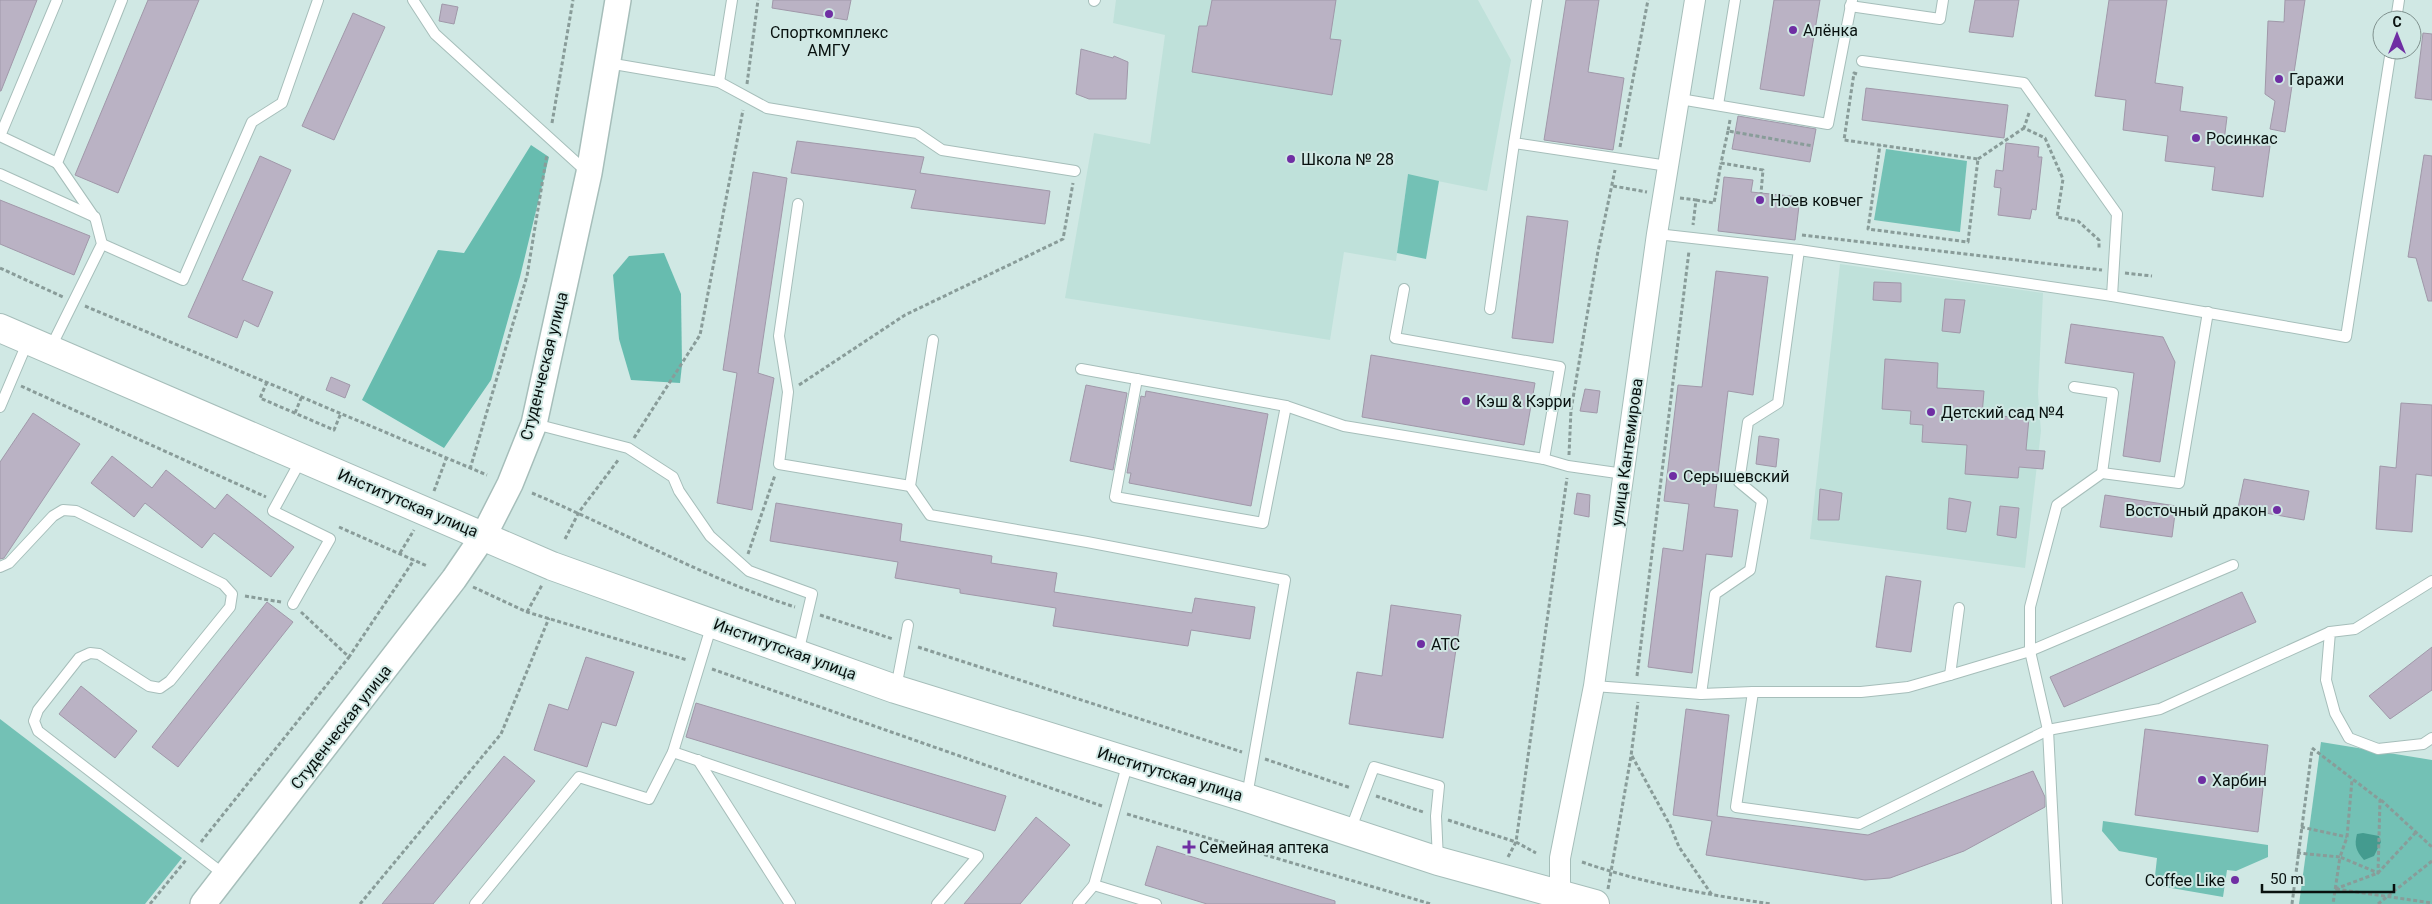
<svg xmlns="http://www.w3.org/2000/svg" width="2432" height="904" font-family="Roboto,sans-serif">
	<style>
		.built { fill: #bfe1da }
		.green { fill: #73c1b5 }
		.forest { fill: #67bcaf }
		.water { fill: #449b8f }
		.building { fill: #bab2c4; stroke: #a098a9 }
		.lines { fill: none; stroke-linecap: round; stroke-linejoin: round }
		.service-casing { stroke: #a6beba; stroke-width: 12 }
		.minor-casing { stroke: #a6beba; stroke-width: 22 }
		.tertiary-casing { stroke: #a6beba; stroke-width: 28 }
		.secondary-casing { stroke: #a6beba; stroke-width: 30 }
		.path { stroke: #899c99; stroke-width: 3; stroke-dasharray: 4 2.5; stroke-linecap: butt }
		.service { stroke: #fff; stroke-width: 10 }
		.minor { stroke: #fff; stroke-width: 20 }
		.tertiary { stroke: #fff; stroke-width: 25 }
		.secondary { stroke: #fff; stroke-width: 28 }
		.poi-dot { fill: #6f2ea3; stroke: #d0e8e4; stroke-width: 2 }
		.labels { text-anchor: middle; dominant-baseline: central; stroke-width: 4; stroke-linejoin: round; paint-order: stroke }
		.poi-label { font-size: 16px; fill: #08110f; stroke: #d0e8e4; text-anchor: start }
		.street-label { font-size: 16px; fill: #08110f; stroke: #d0e8e4 }
	</style>
	<rect width="100%" height="100%" fill="#d0e8e4"/>
	<g class="built">
		<polygon points="1116,0 1478,0 1511,60 1487,191 1408,175 1396,261 1344,252 1330,340 1065,298 1094,133 1150,144 1165,35 1113,23"/>
		<polygon points="1840,264 2043,293 2038,394 2041,431 2025,568 1810,539"/>
	</g>
	<g class="green">
		<polygon points="1886,149 1967,161 1960,232 1874,220"/>
		<polygon points="1408,174 1439,181 1426,259 1397,253"/>
		<polygon points="0,719 182,858 145,904 0,904"/>
		<polygon points="2321,742 2432,760 2432,904 2299,904"/>
		<polygon points="2103,821 2268,845 2268,857 2236,871 2227,870 2223,897 2154,885 2157,858 2119,851 2102,831"/>
	</g>
	<g class="forest">
		<polygon points="531,145 549,157 520,277 491,380 444,448 362,400 438,250 464,253"/>
		<polygon points="664,253 681,294 682,365 680,383 631,380 619,339 613,275 629,256"/>
	</g>
	<path class="water" d="M2363,833L2379,836L2381,842L2374,856L2364,860C2356,851 2354,845 2357,834Z"/>
	<g class="building">
		<polygon points="0,0 37,0 1,91 0,91"/>
		<polygon points="148,0 199,0 118,193 75,175"/>
		<polygon points="773,0 851,0 847,20 772,8"/>
		<polygon points="1212,0 1336,0 1330,39 1341,40 1332,95 1192,72 1199,26 1207,26"/>
		<polygon points="1566,0 1599,0 1588,72 1624,78 1613,150 1544,140"/>
		<polygon points="1774,0 1820,0 1804,96 1760,89"/>
		<polygon points="1975,0 2019,0 2013,37 1969,32"/>
		<polygon points="2109,0 2167,0 2155,83 2183,87 2180,111 2227,117 2224,141 2270,146 2263,197 2212,190 2215,167 2165,161 2168,136 2123,130 2126,100 2095,96"/>
		<polygon points="2285,0 2305,0 2285,132 2270,129 2275,101 2265,94 2268,21 2284,22"/>
		<polygon points="442,4 458,7 454,24 439,21"/>
		<polygon points="353,13 385,27 334,140 302,126"/>
		<polygon points="2423,33 2432,34 2432,100 2415,98"/>
		<polygon points="1081,49 1113,58 1114,56 1128,62 1126,99 1089,99 1076,94"/>
		<polygon points="1866,88 2008,105 2004,138 1862,120"/>
		<polygon points="1738,116 1816,129 1810,162 1732,149"/>
		<polygon points="797,141 924,157 920,173 1050,191 1045,224 911,208 916,190 791,173"/>
		<polygon points="2006,143 2039,147 2038,157 2042,157 2036,210 2032,209 2030,219 1998,215 2001,188 1994,187 1996,170 2003,171"/>
		<polygon points="2424,155 2432,156 2432,301 2428,301 2416,258 2408,257"/>
		<polygon points="260,156 291,170 242,280 273,292 258,327 244,320 237,338 188,317"/>
		<polygon points="753,172 787,178 758,373 774,378 752,510 717,503 737,373 723,370"/>
		<polygon points="1724,177 1753,180 1751,192 1800,197 1795,240 1718,231"/>
		<polygon points="0,200 90,236 74,275 0,244"/>
		<polygon points="1527,216 1568,221 1553,343 1512,338"/>
		<polygon points="1716,271 1768,277 1753,395 1728,391 1714,507 1738,510 1732,557 1706,554 1692,673 1648,667 1663,548 1683,551 1689,504 1664,501 1678,385 1702,387"/>
		<polygon points="1874,282 1901,283 1901,302 1873,300"/>
		<polygon points="1945,299 1965,300 1960,333 1942,331"/>
		<polygon points="2071,324 2163,337 2175,362 2160,462 2123,456 2134,373 2065,363"/>
		<polygon points="1371,355 1535,383 1524,445 1362,417"/>
		<polygon points="1885,359 1938,363 1937,388 1984,391 1982,415 2029,418 2026,450 2045,451 2043,469 2019,467 2018,478 1965,474 1967,445 1922,442 1923,425 1910,424 1911,411 1882,409"/>
		<polygon points="331,377 350,385 345,398 326,390"/>
		<polygon points="1086,385 1127,393 1113,470 1070,461"/>
		<polygon points="1585,389 1600,391 1597,413 1580,411"/>
		<polygon points="1146,391 1268,414 1251,506 1129,483 1131,473 1127,473 1141,396 1145,397"/>
		<polygon points="2401,403 2432,405 2432,476 2416,474 2412,532 2376,529 2380,466 2396,468"/>
		<polygon points="33,413 80,444 4,558 0,559 0,462"/>
		<polygon points="1759,436 1779,439 1776,467 1756,464"/>
		<polygon points="112,456 152,488 166,470 215,509 227,494 294,547 271,577 214,533 202,548 145,503 134,517 91,483"/>
		<polygon points="2244,479 2309,491 2304,520 2238,508"/>
		<polygon points="1820,489 1842,493 1839,520 1818,520"/>
		<polygon points="1577,493 1590,495 1589,517 1574,514"/>
		<polygon points="2105,495 2176,506 2172,537 2100,527"/>
		<polygon points="1949,498 1971,502 1966,532 1947,529"/>
		<polygon points="776,503 902,524 900,541 992,556 991,563 1057,573 1054,592 1192,613 1195,598 1255,607 1250,639 1191,630 1188,646 1053,626 1056,608 960,593 960,589 895,578 898,562 770,541"/>
		<polygon points="2000,506 2019,508 2016,538 1997,535"/>
		<polygon points="1886,576 1921,581 1911,652 1876,647"/>
		<polygon points="2242,592 2256,622 2064,707 2050,677"/>
		<polygon points="267,602 293,622 178,767 152,747"/>
		<polygon points="1391,605 1461,615 1443,738 1349,724 1357,672 1382,676"/>
		<polygon points="2432,647 2432,690 2390,719 2369,696"/>
		<polygon points="586,657 634,672 616,726 602,722 587,767 534,750 549,704 568,710"/>
		<polygon points="81,686 137,731 115,758 59,714"/>
		<polygon points="696,703 1006,796 995,831 686,737"/>
		<polygon points="1686,709 1729,715 1717,816 1868,835 2033,771 2045,797 2045,807 1964,851 1890,878 1865,880 1706,855 1712,821 1673,815"/>
		<polygon points="2145,729 2268,745 2258,832 2135,815"/>
		<polygon points="504,756 535,781 433,904 382,904"/>
		<polygon points="1036,817 1070,845 1020,904 964,904"/>
		<polygon points="1157,846 1335,901 1335,904 1207,904 1145,885"/>
	</g>
	<g class="lines">
		<defs>
			<g id="service">
				<polyline points="57,0 0,136 57,163"/>
				<polyline points="413,0 435,34 588,173"/>
				<polyline points="1537,0 1514,143 1668,166"/>
				<polyline points="1094,1 1095,0"/>
				<polyline points="1850,6 1940,19 1943,0"/>
				<polyline points="2396,20 2399,0"/>
				<polyline points="1862,61 2024,83 2117,214 2112,296"/>
				<polyline points="608,63 719,82 767,108 917,133 942,150 1075,171"/>
				<polyline points="719,82 732,0"/>
				<polyline points="1680,99 1828,124 1852,0"/>
				<polyline points="1718,105 1735,0"/>
				<polyline points="0,174 95,217 102,244 50,349"/>
				<polyline points="798,204 779,336 788,392 779,464 910,486"/>
				<polyline points="94,217 57,163 122,0"/>
				<polyline points="1657,234 1799,250 2112,296 2346,337 2391,50"/>
				<polyline points="102,244 183,280 252,122 282,103 318,0"/>
				<polyline points="1404,289 1395,338 1560,367 1544,459"/>
				<polyline points="1490,309 1514,143"/>
				<polyline points="933,340 910,486 930,515 1087,542 1285,580 1247,796"/>
				<polyline points="1081,369 1286,406 1344,426 1544,459 1568,466 1624,474"/>
				<polyline points="1137,379 1115,497 1263,523 1286,406"/>
				<polyline points="2074,387 2113,393 2102,473"/>
				<polyline points="0,407 28,341"/>
				<polyline points="535,424 628,448 673,477 679,491 710,536 749,571 812,594 798,653"/>
				<polyline points="0,567 9,563 53,516 63,510 76,511 223,584 232,594 230,607 170,681 160,688 149,686 99,654 90,653 79,658 38,710 34,721 38,731 226,876"/>
				<polyline points="2432,581 2355,629 2330,632 2326,680 2335,713 2349,738 2378,749 2423,744 2432,738"/>
				<polyline points="293,604 330,539 273,511 302,458"/>
				<polyline points="1959,608 1950,675 2030,651 2233,565"/>
				<polyline points="1950,675 1908,687 1861,692 1753,692 1736,807 1859,824 2048,730 2160,709 2330,632"/>
				<polyline points="1594,686 1701,694 1753,692"/>
				<polyline points="896,688 908,625"/>
				<polyline points="1701,694 1715,594 1750,570 1762,501 1739,482 1748,422 1778,403 1799,250"/>
				<polyline points="673,752 978,856 937,904"/>
				<polyline points="698,760 790,904"/>
				<polyline points="1128,762 1094,885 1156,904"/>
				<polyline points="1350,831 1374,767 1439,786 1436,816 1438,860"/>
				<polyline points="475,904 579,777 649,799 673,752 712,624"/>
				<polyline points="1078,904 1094,885"/>
				<polyline points="2057,904 2048,730 2030,651 2030,607 2057,505 2102,473 2179,483 2208,312"/>
			</g>
			<polyline id="minor" points="1558,904 1560,895 1560,858 1594,686 1657,234 1695,0"/>
			<polyline id="tertiary" points="203,904 454,579 484,535 510,484 534,424 589,173 618,0"/>
			<polyline id="secondary" points="0,328 552,566 895,689 1247,798 1438,861 1595,904"/>
		</defs>
		<use href="#service" class="service-casing"/>
		<use href="#minor" class="minor-casing"/>
		<use href="#tertiary" class="tertiary-casing"/>
		<use href="#secondary" class="secondary-casing"/>
		<g class="path">
			<polyline points="1857,74 1854,73 1844,140 1978,159 1968,242 1868,229 1880,145"/>
			<polyline points="747,84 758,0"/>
			<polyline points="2029,113 2024,128 2045,138 2063,179 2057,217 2078,221 2099,240 2099,249"/>
			<polyline points="1730,120 1728,131 1813,146"/>
			<polyline points="552,123 573,0"/>
			<polyline points="1728,131 1721,163 1763,170 1761,193"/>
			<polyline points="1620,147 1648,0"/>
			<polyline points="1978,159 2024,128"/>
			<polyline points="1613,186 1647,192"/>
			<polyline points="1680,198 1696,200 1693,225"/>
			<polyline points="1696,200 1714,203 1721,163"/>
			<polyline points="1802,235 2102,270"/>
			<polyline points="0,268 63,297"/>
			<polyline points="2125,273 2152,276"/>
			<polyline points="85,306 487,475"/>
			<polyline points="267,382 260,398 334,430 341,413"/>
			<polyline points="799,385 905,315 1063,239 1073,183"/>
			<polyline points="21,386 266,497"/>
			<polyline points="295,413 302,396"/>
			<polyline points="634,438 700,335 743,110"/>
			<polyline points="1569,455 1571,410 1598,251 1615,170"/>
			<polyline points="470,469 527,276 547,154"/>
			<polyline points="434,491 446,459"/>
			<path d="M532,493C620,530 704,578 795,607"/>
			<polyline points="339,527 427,566"/>
			<polyline points="565,539 579,512 619,459"/>
			<polyline points="400,553 414,530"/>
			<polyline points="748,554 775,475"/>
			<polyline points="473,587 527,612 687,660"/>
			<polyline points="245,596 281,602"/>
			<polyline points="301,612 349,657 414,560"/>
			<polyline points="527,612 542,585"/>
			<polyline points="820,615 893,639"/>
			<polyline points="918,647 1242,752"/>
			<polyline points="712,669 1102,806"/>
			<polyline points="1637,676 1689,251"/>
			<polyline points="2312,748 2380,800 2378,873 2340,857 2347,837 2352,780"/>
			<polyline points="1632,756 1670,825 1679,847 1712,895"/>
			<polyline points="1265,759 1351,788"/>
			<polyline points="1376,796 1423,812"/>
			<polyline points="2381,800 2432,847"/>
			<polyline points="1127,814 1431,904"/>
			<polyline points="1448,820 1516,842 1536,853"/>
			<polyline points="2301,827 2347,837"/>
			<polyline points="201,842 349,657"/>
			<polyline points="2297,853 2340,857 2333,904"/>
			<polyline points="1508,857 1516,842 1567,478"/>
			<path d="M1582,862C1643,883 1707,895 1772,904"/>
			<polyline points="1608,889 1631,756 1638,702"/>
			<polyline points="2335,889 2378,873 2417,831"/>
			<polyline points="2336,889 2432,903"/>
			<polyline points="150,904 186,860"/>
			<polyline points="360,904 501,734 549,618"/>
			<polyline points="2292,904 2312,749"/>
			<polyline points="2378,904 2432,861"/>
		</g>
		<use href="#service" class="service"/>
		<use href="#minor" class="minor"/>
		<use href="#tertiary" class="tertiary"/>
		<use href="#secondary" class="secondary"/>
	</g>
	<g class="poi-dot">
		<circle cx="829" cy="14" r="5"/>
		<circle cx="1793" cy="30" r="5"/>
		<circle cx="2279" cy="79" r="5"/>
		<circle cx="2196" cy="138" r="5"/>
		<circle cx="1291" cy="159" r="5"/>
		<circle cx="1760" cy="200" r="5"/>
		<circle cx="1466" cy="401" r="5"/>
		<circle cx="1931" cy="412" r="5"/>
		<circle cx="1673" cy="476" r="5"/>
		<circle cx="2277" cy="510" r="5"/>
		<circle cx="1421" cy="644" r="5"/>
		<circle cx="2202" cy="780" r="5"/>
		<path d="M1186.5 839.5h5v5h5v5h-5v5h-5v-5h-5v-5h5z"/>
		<circle cx="2235" cy="880" r="5"/>
	</g>
	<g class="labels">
		<g class="poi-label">
			<text x="1803" y="30">Алёнка</text>
			<text x="829" y="32" text-anchor="middle">Спорткомплекс<tspan x="829" dy="18">АМГУ</tspan></text>
			<text x="2289" y="79">Гаражи</text>
			<text x="2206" y="138">Росинкас</text>
			<text x="1301" y="159">Школа № 28</text>
			<text x="1770" y="200">Ноев ковчег</text>
			<text x="1476" y="401">Кэш &amp; Кэрри</text>
			<text x="1941" y="412">Детский сад №4</text>
			<text x="1683" y="476">Серышевский</text>
			<text x="2267" y="510" text-anchor="end">Восточный дракон</text>
			<text x="1431" y="644">АТС</text>
			<text x="2212" y="780">Харбин</text>
			<text x="1199" y="847">Семейная аптека</text>
			<text x="2225" y="880" text-anchor="end">Coffee Like</text>
		</g>
		<g class="street-label">
			<text transform="translate(544 366) rotate(-76)">Студенческая улица</text>
			<text transform="translate(1627 452) rotate(-82)">улица Кантемирова</text>
			<text transform="translate(408 503) rotate(23)">Институтская улица</text>
			<text transform="translate(785 649) rotate(20)">Институтская улица</text>
			<text transform="translate(341 727) rotate(-52)">Студенческая улица</text>
			<text transform="translate(1170 774) rotate(17)">Институтская улица</text>
		</g>
	</g>
	<g transform="translate(2397 35)"><circle r="24" fill="#d0e8e4" stroke="#80928f"/>
	<path d="M0-4L9 19L0 12L-9 19Z" fill="#6f2ea3"/>
	<text y="-8" font-size="14" font-weight="bold" text-anchor="middle" fill="#08110f">С</text>
	</g>
	<path d="M2262 884v8h132v-8" fill="none" stroke="#08110f" stroke-width="2.5"/>
	<text x="2270" y="884" font-size="15" fill="#08110f" stroke="#d0e8e4" stroke-width="4" paint-order="stroke">50 m</text>
</svg>
